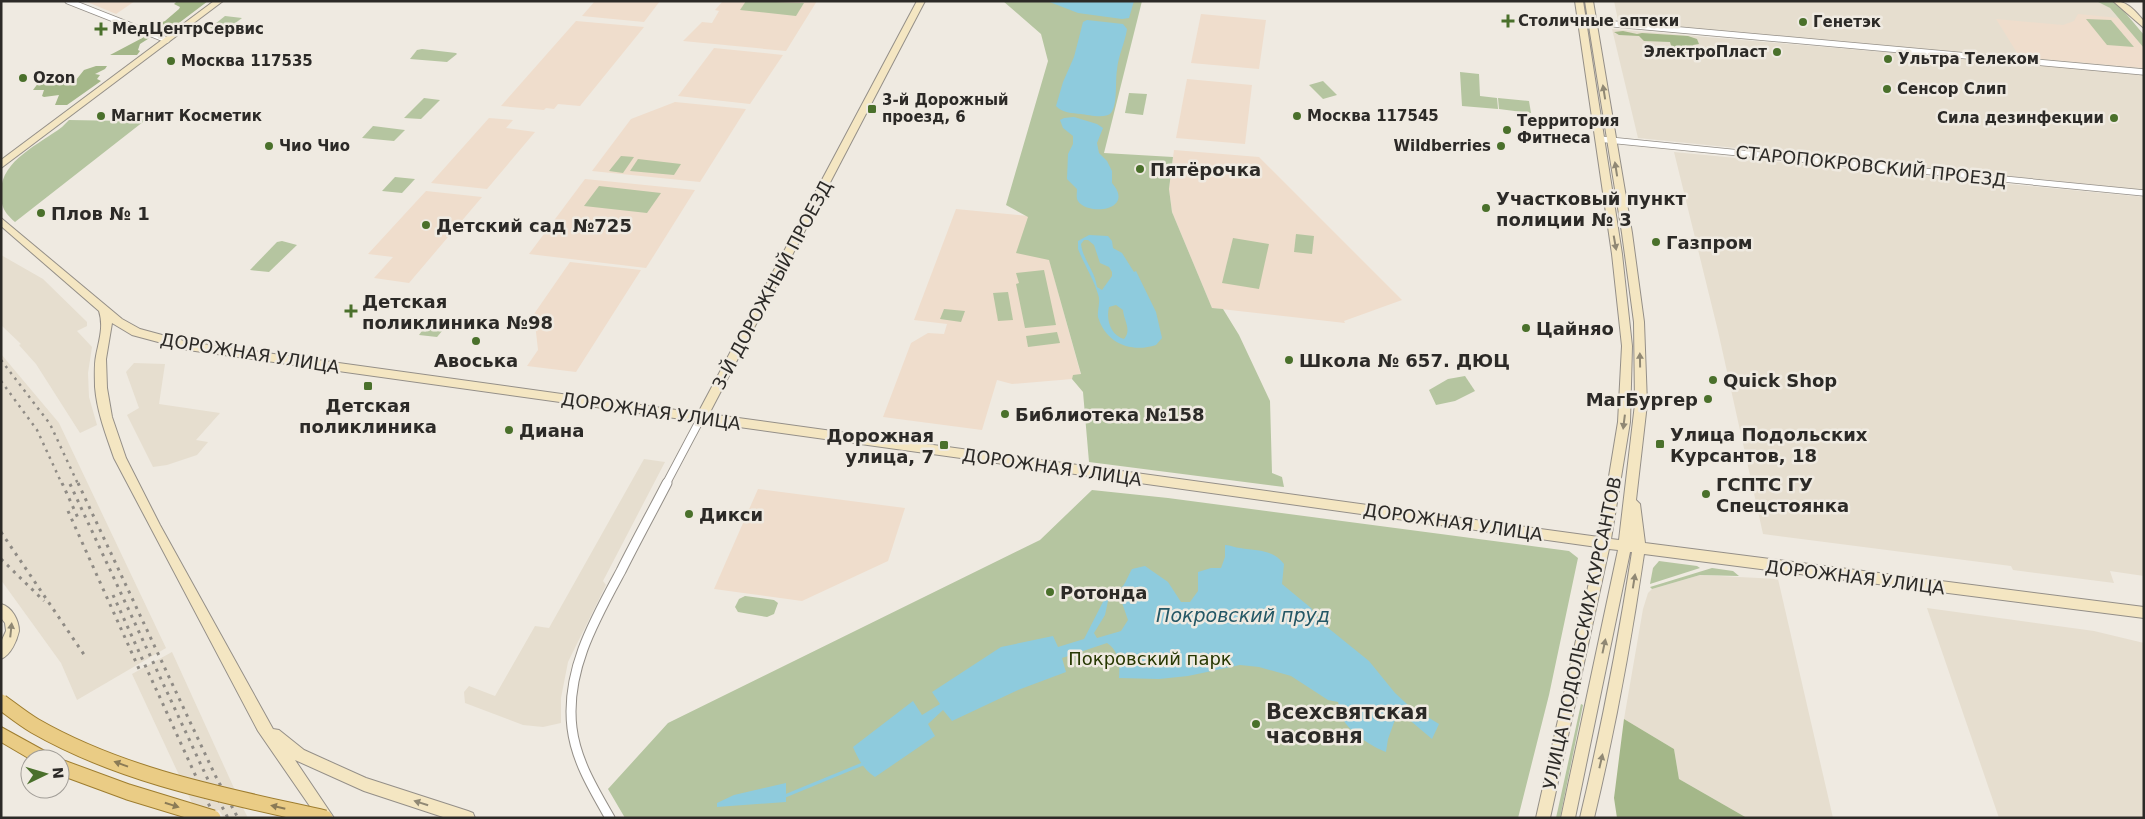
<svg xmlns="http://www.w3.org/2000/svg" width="2145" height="819" font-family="'DejaVu Sans',sans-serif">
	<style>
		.built { fill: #e6decf }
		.education { fill: #efddcc }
		.green { fill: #b5c5a0 }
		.forest { fill: #a4b789 }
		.water { fill: #8ecbdd; fill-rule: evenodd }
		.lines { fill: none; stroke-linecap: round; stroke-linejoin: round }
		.stream { stroke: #8ecbdd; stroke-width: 3 }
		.street-far2-casing { stroke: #948f88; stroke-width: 7 }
		.street-far1-casing { stroke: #948f88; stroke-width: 9 }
		.street-casing { stroke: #948f88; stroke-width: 11 }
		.secondary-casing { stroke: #948f88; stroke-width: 2 }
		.primary-casing { stroke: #9e7d2f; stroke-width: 2 }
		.street-far2 { stroke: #fff; stroke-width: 5.5 }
		.street-far1 { stroke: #fff; stroke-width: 7 }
		.street { stroke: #fff; stroke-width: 9 }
		.secondary { fill: #f4e6c2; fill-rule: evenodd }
		.primary { fill: #eacc85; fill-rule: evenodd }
		.rail-far1 { stroke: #8f8b85; stroke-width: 2.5; stroke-dasharray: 2.5 5; stroke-linecap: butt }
		.rail { stroke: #8f8b85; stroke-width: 3; stroke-dasharray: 3 5.5; stroke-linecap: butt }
		.primary-bridge-casing { stroke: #9e7d2f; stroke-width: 17; stroke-linecap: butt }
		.primary-bridge { stroke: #eacc85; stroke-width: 15 }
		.oneway { fill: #908874 }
		.oneway2 { fill: #8b7b56 }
		.poi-dot { fill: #4a702b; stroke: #efeae1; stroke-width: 2 }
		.labels { text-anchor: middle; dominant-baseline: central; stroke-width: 5; stroke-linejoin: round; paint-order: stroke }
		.far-poi-label { font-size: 15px; font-weight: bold; fill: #2c2a27; stroke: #efeae1; text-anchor: start }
		.street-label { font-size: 18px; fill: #2c2a27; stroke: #efeae1 }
		.poi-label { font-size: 18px; font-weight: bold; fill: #2c2a27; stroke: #efeae1; text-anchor: start }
		.park-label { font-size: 18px; fill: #273802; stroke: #efeae1 }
		.water-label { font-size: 19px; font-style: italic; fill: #245765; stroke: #efeae1 }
		.near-poi-label { font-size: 21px; font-weight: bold; fill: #2c2a27; stroke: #efeae1; text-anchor: start }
	</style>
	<rect width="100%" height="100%" fill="#efeae1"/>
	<g class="built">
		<polygon points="1614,1 2096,1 2110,8 2144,48 2144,69 1619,25"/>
		<polygon points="1612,29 2144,74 2144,190 1638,138"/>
		<polygon points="1674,152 2144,197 2144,576 2110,571 2114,583 2013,570 2011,566 1763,534 1718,331"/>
		<polygon points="1,255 43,279 87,322 87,326 77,331 92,347 88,373 89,397 97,425 80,433 36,364 19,345 21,344 1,325"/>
		<polygon points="1,354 59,423 166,648 77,700 61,663 1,580"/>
		<polygon points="134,363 165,364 159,404 220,413 196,440 208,442 197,455 167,465 153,467 127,415 139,408 126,372"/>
		<polygon points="644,459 665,462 603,581 606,585 568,662 561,698 561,723 543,727 523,725 465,703 464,692 469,686 495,696 535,626 549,628"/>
		<polygon points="1700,575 1778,579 1833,818 1747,818 1679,779 1674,749 1624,719 1643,609 1648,593 1652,589"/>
		<polygon points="1927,608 2094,631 2144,643 2144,818 1999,818"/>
		<polygon points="172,652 244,810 248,818 224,818 219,810 199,818 132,674"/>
	</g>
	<g class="education">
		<polygon points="85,1 135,1 116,14"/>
		<polygon points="595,1 660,1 644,22 582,16"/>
		<polygon points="723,1 817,1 786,51 683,41 702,22 712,23 719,11 715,10"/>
		<polygon points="1201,14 1266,20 1259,69 1191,63"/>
		<polygon points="2078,14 2119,18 2144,48 2144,68 2022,57 2019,56 1996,19 2063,25 2074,21"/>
		<polygon points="576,21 644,27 580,106 558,104 554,109 546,108 544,110 501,106"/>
		<polygon points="714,48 783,55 750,104 678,96"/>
		<polygon points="1187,79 1252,85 1245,144 1176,138"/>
		<polygon points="675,102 746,109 700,182 592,171 631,119"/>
		<polygon points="489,118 513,120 506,128 535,132 487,189 431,183"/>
		<polygon points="1174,150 1259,157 1402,300 1344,321 1345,323 1212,308 1172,212 1169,189"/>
		<polygon points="585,179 695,190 646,268 529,254"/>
		<polygon points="426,191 482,197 409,283 374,278 393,257 368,254"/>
		<polygon points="956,209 1028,216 1049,259 1081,375 1074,375 1072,379 1012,384 997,380 982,430 883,417 911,343 928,333 944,334 947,324 914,320"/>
		<polygon points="570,262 641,270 576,372 527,366 538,350 534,314"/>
		<polygon points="758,489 905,508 888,561 802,601 714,589"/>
	</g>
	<g class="green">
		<polygon points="746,1 804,3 796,16 740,10"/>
		<polygon points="1003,1 1142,1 1104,153 1173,157 1169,189 1172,212 1212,308 1223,309 1239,335 1270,401 1272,473 1282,477 1284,487 1089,462 1083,392 1072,379 1073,375 1081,374 1049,260 1016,253 1028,217 1006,205 1048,61 1041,34"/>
		<polygon points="2096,1 2114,1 2117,3 2144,35 2144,48 2110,8"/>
		<polygon points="225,16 242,18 226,30 210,28"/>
		<polygon points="2086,19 2111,20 2134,47 2107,45"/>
		<polygon points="422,49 456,53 457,54 447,62 410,59 417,50"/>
		<polygon points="1460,72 1479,74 1480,96 1497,98 1498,109 1462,106"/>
		<polygon points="1323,81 1337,95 1323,99 1309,85"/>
		<polygon points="1129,93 1147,94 1143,115 1125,113"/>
		<polygon points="424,98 440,100 421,119 404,118"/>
		<polygon points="1498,98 1529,101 1531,113 1499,109"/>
		<path d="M148,118L15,222C4,212 1,207 1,192C1,160 40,144 62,127L69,120L128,121Z"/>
		<polygon points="373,126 405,130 394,141 362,138"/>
		<polygon points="621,156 634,157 623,173 609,171"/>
		<polygon points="638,159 681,164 674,175 630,171"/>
		<polygon points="395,177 415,179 402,193 382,191"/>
		<polygon points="599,186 661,193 647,213 584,206"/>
		<polygon points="1296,234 1314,236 1312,254 1294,252"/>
		<polygon points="1233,238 1269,244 1259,289 1222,283"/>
		<polygon points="282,241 297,245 269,272 250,270 277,242"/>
		<polygon points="1044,270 1056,325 1025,328 1016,284 1019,283 1016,273"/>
		<polygon points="1008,292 1013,320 998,321 993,293"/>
		<polygon points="944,309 965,311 961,322 940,319"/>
		<polygon points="429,321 448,324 437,337 419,335"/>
		<polygon points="1057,332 1060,343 1028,347 1026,336"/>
		<polygon points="1465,376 1475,391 1455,401 1436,405 1429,390 1448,379"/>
		<polygon points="1092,490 1168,498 1569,551 1578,558 1549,695 1518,818 625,818 608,789 668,723 1040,540"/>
		<polygon points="1659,561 1697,566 1700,568 1650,584 1653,568"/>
		<polygon points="1712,568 1733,571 1739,576 1700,575 1652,589 1650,587"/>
		<polygon points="745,596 774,600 778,603 774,614 767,617 738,612 735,607 739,599"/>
		<polygon points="1581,704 1583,705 1560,818 1556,818"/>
	</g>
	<g class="forest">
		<polygon points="177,1 208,1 167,32 156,34 156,31 153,30 155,25 165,21 179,9 180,7 174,4"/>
		<polygon points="1623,31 1637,34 1642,33 1688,36 1697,39 1699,44 1693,45 1696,54 1673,52 1670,42 1644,41 1639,36 1619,35 1614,32"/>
		<polygon points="146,36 151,37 140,44 138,50 140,51 137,55 110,55"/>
		<polygon points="96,66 107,66 105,69 95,74 100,75 97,79 101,81 67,105 55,105 59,95 44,97 42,96 44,90 33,90 39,82 52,78 76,80 84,70"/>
		<polygon points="1624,719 1674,749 1679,779 1747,818 1617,818 1614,798"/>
	</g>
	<g class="water">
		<polygon points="1047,1 1134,1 1129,18 1122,19 1078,13"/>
		<path d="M1087,20L1123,24L1127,29C1125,43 1118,56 1117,70C1115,80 1118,105 1111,113C1106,119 1088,115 1081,114C1072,113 1062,113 1056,106L1063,82L1074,57L1083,22Z"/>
		<path d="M1074,117L1097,124L1103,128L1097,143L1099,153L1107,161L1112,171V183C1136,211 1087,216 1078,201C1076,198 1077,193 1077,189L1067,179L1068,154L1073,144V136L1063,128L1060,120L1064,118Z"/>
		<path d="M1089,235L1108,236L1112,241L1113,248L1122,253L1134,272L1136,271L1156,312L1162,338L1156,345C1132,353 1106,344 1098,317C1097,310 1101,302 1098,294C1093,278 1084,264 1078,249V241ZM1084,240H1088L1094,245L1100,263L1109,267L1112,272V276L1102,290L1097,287C1095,271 1083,260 1081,244ZM1116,305L1123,310C1124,321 1132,330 1124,339C1110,335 1106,319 1109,307Z"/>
		<path d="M1225,545C1231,545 1235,548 1240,548C1258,551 1272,549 1284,564L1282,584L1311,608L1322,623L1369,661L1395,693L1408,705L1439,724L1432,739L1406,717H1396L1388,739L1386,752C1373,747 1352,734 1344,721C1340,716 1340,707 1338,702L1328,700L1291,676L1259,667L1240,665L1188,676L1159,679L1119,678C1120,664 1119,651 1107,643L1062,658L1066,672L1018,690L952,721L943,710L928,724L935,736L875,777C864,770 858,759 853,747L913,701L922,715L940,704L932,692L1001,647L1053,636L1058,647L1084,639L1108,592C1125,591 1124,583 1132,569L1145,566L1168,582L1181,602H1190L1198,591V572L1211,568H1221L1225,557ZM1112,597H1120L1128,620L1121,631L1097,638L1094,633L1105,615L1108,601Z"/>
		<polygon points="786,783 786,802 717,807 717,803 734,795"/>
	</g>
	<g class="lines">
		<polyline class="stream" points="785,796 865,763"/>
		<defs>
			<g id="street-far2">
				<polyline points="68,1 167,40"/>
				<polyline points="1592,22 2144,72"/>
				<polyline points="1599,139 2144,193"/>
			</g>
			<polyline id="street-far1" points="666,484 701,418"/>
			<path id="street" d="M610,818C594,790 576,761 572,728C565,671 595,619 621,571C636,541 652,512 667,483"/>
			<g id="secondary">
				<polygon points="214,1 223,1 1,168 1,160"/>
				<path d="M917,1H925L709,414L1599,537L1618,422L1622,346L1612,254L1575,1H1583L1622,254L1632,346L1630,422L1611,539L1619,540L1635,404L1634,322L1622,233L1585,1H1593L1632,233L1644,322L1647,404L1636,500L1640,504L1645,543L2144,607V618L1644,554C1631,643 1615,730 1594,818H1580C1601,730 1618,642 1632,552H1630L1575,818H1561L1618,550L1609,549L1550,818H1536L1597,547L188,350L132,335L112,323L106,359L107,388L112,417L126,458L160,525L273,729L279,730L304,750L366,778L468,811L473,813L475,818H446L364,791L295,760L334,818H318L258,731L114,458C106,435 97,412 95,387C95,378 94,366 96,356C99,340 104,327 99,311L1,226V218L122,319L140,329L188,342L698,413Z"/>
				<path d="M2113,1C2128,1 2135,11 2144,21V28Z"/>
				<path d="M1,604C12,607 19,620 19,631C17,640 11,655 1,659V642L6,631L5,623L1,618Z"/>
			</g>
			<polygon id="primary" points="1,727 50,754 52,759 30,759 1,742"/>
		</defs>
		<use href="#street-far2" class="street-far2-casing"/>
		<use href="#street-far1" class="street-far1-casing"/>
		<use href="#street" class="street-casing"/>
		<use href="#secondary" class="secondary-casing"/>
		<use href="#primary" class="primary-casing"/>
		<use href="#street-far2" class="street-far2"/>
		<use href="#street-far1" class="street-far1"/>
		<use href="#street" class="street"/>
		<use href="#secondary" class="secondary"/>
		<use href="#primary" class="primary"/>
		<g class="rail-far1">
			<polyline points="1,360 50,424 78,484"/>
			<polyline points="1,381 37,430 62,484"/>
		</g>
		<g class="rail">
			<polyline points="62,483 78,518"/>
			<polyline points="78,483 215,775 238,818"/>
			<polyline points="70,484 209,782 228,818"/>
			<polyline points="68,511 140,671"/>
			<polyline points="1,532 85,656"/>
			<polyline points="1,559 44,601"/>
			<polyline points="113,595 215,818"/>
		</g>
		<defs>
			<g id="primary-bridge">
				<path d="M1,702C12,710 23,719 35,726C124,777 227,796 325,818"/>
				<polyline points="60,767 128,792 213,818"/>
			</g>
		</defs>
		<use href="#primary-bridge" class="primary-bridge-casing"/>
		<use href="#primary-bridge" class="primary-bridge"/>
	</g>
	<defs><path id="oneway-solid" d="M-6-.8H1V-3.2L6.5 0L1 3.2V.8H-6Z" transform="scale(1.25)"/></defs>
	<g class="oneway">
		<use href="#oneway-solid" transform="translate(1604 92) rotate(-99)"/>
		<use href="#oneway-solid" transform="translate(1616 169) rotate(-99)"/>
		<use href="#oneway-solid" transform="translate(1615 243) rotate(80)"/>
		<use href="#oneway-solid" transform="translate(1640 360) rotate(-91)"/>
		<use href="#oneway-solid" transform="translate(1624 422) rotate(97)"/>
		<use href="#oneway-solid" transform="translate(1634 581) rotate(-81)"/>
		<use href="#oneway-solid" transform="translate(11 630) rotate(-84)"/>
		<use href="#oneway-solid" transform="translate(1604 646) rotate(-78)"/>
		<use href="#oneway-solid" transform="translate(1601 761) rotate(-77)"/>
		<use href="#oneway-solid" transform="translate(421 803) rotate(-162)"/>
	</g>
	<g class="oneway2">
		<use href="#oneway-solid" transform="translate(121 764) rotate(-160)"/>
		<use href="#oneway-solid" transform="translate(172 805) rotate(17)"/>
		<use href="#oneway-solid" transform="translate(278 807) rotate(-167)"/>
	</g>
	<g class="poi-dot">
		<path d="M1505.5 13.5h5v5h5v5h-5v5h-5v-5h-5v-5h5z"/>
		<circle cx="1803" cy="22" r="5"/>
		<path d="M98.5 21.5h5v5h5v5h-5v5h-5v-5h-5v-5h5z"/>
		<circle cx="1777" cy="52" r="5"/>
		<circle cx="1888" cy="59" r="5"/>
		<circle cx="171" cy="61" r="5"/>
		<circle cx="23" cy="78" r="5"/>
		<circle cx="1887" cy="89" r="5"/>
		<rect x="867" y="104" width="10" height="10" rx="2.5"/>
		<circle cx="101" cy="116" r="5"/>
		<circle cx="1297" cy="116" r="5"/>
		<circle cx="2114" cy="118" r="5"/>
		<circle cx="1507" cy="130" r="5"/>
		<circle cx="269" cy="146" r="5"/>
		<circle cx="1501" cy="146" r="5"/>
		<circle cx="1140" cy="169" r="5"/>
		<circle cx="1486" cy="208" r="5"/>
		<circle cx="41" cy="213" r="5"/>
		<circle cx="426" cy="225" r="5"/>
		<circle cx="1656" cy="242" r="5"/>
		<path d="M348.5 303.5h5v5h5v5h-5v5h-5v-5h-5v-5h5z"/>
		<circle cx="1526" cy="328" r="5"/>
		<circle cx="476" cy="341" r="5"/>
		<circle cx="1289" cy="360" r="5"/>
		<circle cx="1713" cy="380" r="5"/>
		<rect x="363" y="381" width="10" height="10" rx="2.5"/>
		<circle cx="1708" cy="399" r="5"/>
		<circle cx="1005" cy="414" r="5"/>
		<circle cx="509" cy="430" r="5"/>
		<rect x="1655" y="439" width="10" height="10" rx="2.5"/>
		<rect x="939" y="440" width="10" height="10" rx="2.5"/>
		<circle cx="1706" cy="494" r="5"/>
		<circle cx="689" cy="514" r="5"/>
		<circle cx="1050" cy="592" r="5"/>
		<circle cx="1256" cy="724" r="5"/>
	</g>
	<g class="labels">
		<g class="far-poi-label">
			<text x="1518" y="21">Столичные аптеки</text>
			<text x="1813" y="22">Генетэк</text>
			<text x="112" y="29">МедЦентрСервис</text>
			<text x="1767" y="52" text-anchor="end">ЭлектроПласт</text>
			<text x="1898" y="59">Ультра Телеком</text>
			<text x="181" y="61">Москва 117535</text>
			<text x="33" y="78">Ozon</text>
			<text x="1897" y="89">Сенсор Слип</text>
			<text x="882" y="100">3-й Дорожный<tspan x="882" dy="17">проезд, 6</tspan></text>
			<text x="111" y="116">Магнит Косметик</text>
			<text x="1307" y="116">Москва 117545</text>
			<text x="2104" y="118" text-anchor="end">Сила дезинфекции</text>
			<text x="1517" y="121">Территория<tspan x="1517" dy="17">Фитнеса</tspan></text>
			<text x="279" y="146">Чио Чио</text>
			<text x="1491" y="146" text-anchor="end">Wildberries</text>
		</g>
		<g class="street-label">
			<text transform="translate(1871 166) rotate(6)">СТАРОПОКРОВСКИЙ ПРОЕЗД</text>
			<text transform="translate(772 285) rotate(-62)">3-Й ДОРОЖНЫЙ ПРОЕЗД</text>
			<text transform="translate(250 353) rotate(9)">ДОРОЖНАЯ УЛИЦА</text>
			<text transform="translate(651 411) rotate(8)">ДОРОЖНАЯ УЛИЦА</text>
			<text transform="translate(1052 467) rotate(8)">ДОРОЖНАЯ УЛИЦА</text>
			<text transform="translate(1453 522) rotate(8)">ДОРОЖНАЯ УЛИЦА</text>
			<text transform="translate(1855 577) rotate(7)">ДОРОЖНАЯ УЛИЦА</text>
			<text transform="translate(1582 633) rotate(-78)">УЛИЦА ПОДОЛЬСКИХ КУРСАНТОВ</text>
		</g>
		<g class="poi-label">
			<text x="1150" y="169">Пятёрочка</text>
			<text x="1496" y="198">Участковый пункт<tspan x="1496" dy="21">полиции № 3</tspan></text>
			<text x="51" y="213">Плов № 1</text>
			<text x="436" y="225">Детский сад №725</text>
			<text x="1666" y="242">Газпром</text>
			<text x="362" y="301">Детская<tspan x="362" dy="21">поликлиника №98</tspan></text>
			<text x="1536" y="328">Цайняо</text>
			<text x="476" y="360" text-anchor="middle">Авоська</text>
			<text x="1299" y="360">Школа № 657. ДЮЦ</text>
			<text x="1723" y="380">Quick Shop</text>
			<text x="1698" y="399" text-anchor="end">МагБургер</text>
			<text x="368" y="405" text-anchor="middle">Детская<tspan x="368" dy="21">поликлиника</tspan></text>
			<text x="1015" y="414">Библиотека №158</text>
			<text x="519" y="430">Диана</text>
			<text x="1670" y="434">Улица Подольских<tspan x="1670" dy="21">Курсантов, 18</tspan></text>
			<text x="934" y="435" text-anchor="end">Дорожная<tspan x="934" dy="21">улица, 7</tspan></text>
			<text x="1716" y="484">ГСПТС ГУ<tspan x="1716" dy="21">Спецстоянка</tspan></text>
			<text x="699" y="514">Дикси</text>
			<text x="1060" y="592">Ротонда</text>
		</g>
		<g class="park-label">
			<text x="1150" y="658">Покровский парк</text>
		</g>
		<g class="water-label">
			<text x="1243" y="615">Покровский пруд</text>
		</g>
		<g class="near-poi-label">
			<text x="1266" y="712">Всехсвятская<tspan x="1266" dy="24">часовня</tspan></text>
		</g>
	</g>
	<rect width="2145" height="819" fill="none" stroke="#2c2a27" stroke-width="5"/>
	<g transform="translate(45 774) rotate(85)"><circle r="24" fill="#efeae1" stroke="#a19d97"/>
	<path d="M0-4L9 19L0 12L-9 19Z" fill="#4a702b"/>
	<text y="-8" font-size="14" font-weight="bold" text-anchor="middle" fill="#2c2a27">N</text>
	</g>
</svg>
